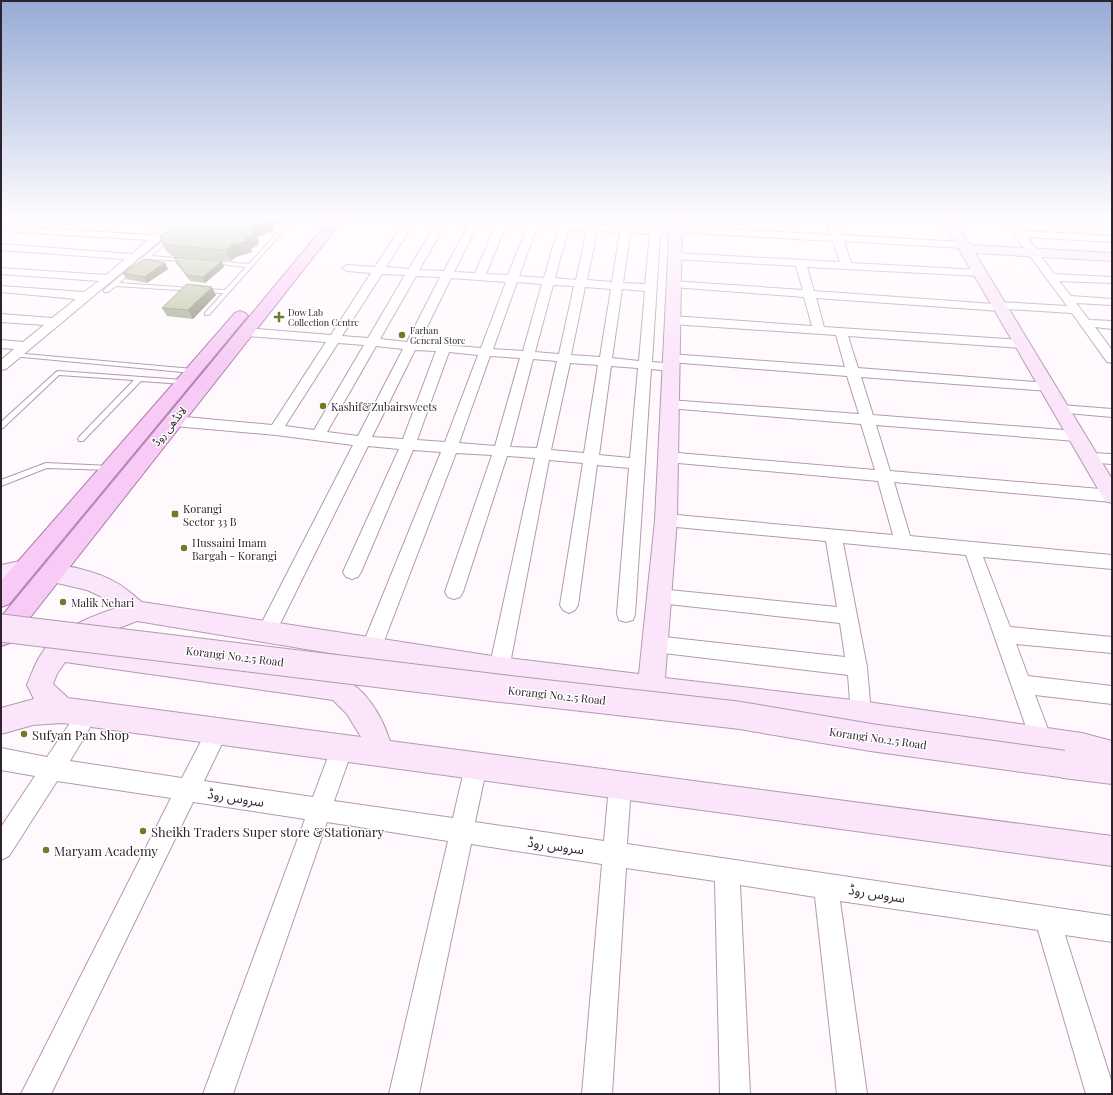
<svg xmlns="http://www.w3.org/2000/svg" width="1113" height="1095" font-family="'Playfair Display','Noto Sans Arabic',serif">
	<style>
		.green { fill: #dcc2da }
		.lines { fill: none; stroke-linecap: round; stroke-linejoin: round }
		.lane-casing { stroke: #b29ab0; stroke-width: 2 }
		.street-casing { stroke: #b29ab0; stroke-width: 2 }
		.secondary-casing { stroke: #b29ab0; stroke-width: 2 }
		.primary-casing { stroke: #ad7aaa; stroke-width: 2 }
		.lane { fill: #fff; fill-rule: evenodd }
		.street { fill: #fff; fill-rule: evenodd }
		.secondary { fill: #fbe5fa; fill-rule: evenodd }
		.primary { fill: #f7cbf5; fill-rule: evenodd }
		.secondary-bridge-casing { stroke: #b29ab0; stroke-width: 29; stroke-linecap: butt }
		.secondary-bridge { stroke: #fbe5fa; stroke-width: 27 }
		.wall { fill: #a3a98e }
		.shaded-wall { fill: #858974 }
		.building { fill: #bec4a5; stroke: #858974 }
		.poi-dot { fill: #707b27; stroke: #fff; stroke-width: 1.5 }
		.labels { text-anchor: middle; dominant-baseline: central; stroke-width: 3; stroke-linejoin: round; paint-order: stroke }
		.far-poi-label { font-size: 9px; fill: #2d232c; stroke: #fff; text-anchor: start }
		.poi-label { font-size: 11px; fill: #2d232c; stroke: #fff; text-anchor: start }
		.street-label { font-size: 11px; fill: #2d232c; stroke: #fff }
		.near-poi-label { font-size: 13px; fill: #2d232c; stroke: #fff; text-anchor: start }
		.near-street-label { font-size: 13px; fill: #2d232c; stroke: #fff }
	</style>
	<rect width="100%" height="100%" fill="#fff9fe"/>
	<polygon class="green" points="1,218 26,218 1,235"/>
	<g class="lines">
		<defs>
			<g id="lane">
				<polygon points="291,218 295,218 209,315 205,315 205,313 223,293 203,292 200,290 201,289 225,290 246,267 213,263 211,263 211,261 249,264"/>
				<polygon points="170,235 174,236 151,256 186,259 188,259 188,261 148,259 119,283 191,288 194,290 193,291 116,286 108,292 104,292 104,290 112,283"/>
				<polygon points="14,353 193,369 196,371 193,373 12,356 11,355"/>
				<polygon points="58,371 183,380 186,382 183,384 141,381 83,441 79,441 78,439 79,437 134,380 59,375 3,428 1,428 1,422 56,372"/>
				<polygon points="46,463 110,466 114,468 110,470 47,468 1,486 1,480"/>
			</g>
			<g id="street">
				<polygon points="99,218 187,218 30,349 6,369 1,370 1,360 14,349 1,348 1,340 23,342 44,325 1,322 1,314 52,318 76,299 1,292 1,286 84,292 99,281 1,274 1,268 106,275 125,259 1,250 1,244 132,254 148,240 16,232 13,231 11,229 13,227 155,235 168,224 104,221"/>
				<path d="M407,218H417L386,267L409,269L437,221L429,220L427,218H509L508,220L529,221L530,218H540L539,221L560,223L561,218H571L569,223L589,224L590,218H600L598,225L650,228L651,218H661L660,229L669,230L670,232L669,234L660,235L652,362L675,364L676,367L675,370L670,371L651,369L635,614L633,620L626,622L619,620L617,614L629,468L597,465L578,605L575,610L569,613L563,610L560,605L583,463L549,460L509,669L506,675L499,678L492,675L489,669L535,458L507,456L463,592L460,597L454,599L448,597L445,592L492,455L456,453L381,649L378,655L371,657L364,655L361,649L441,452L413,450L361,572L358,577L352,579L346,577L343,572L399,449L368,446L273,638L266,640L259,638L257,632L353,445L276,435L174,426L169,424L167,421L169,418L174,416L272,425L326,342L246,336L242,335L240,332L242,329L246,328L331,335L371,273L347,271L342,268L347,265L375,267ZM447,222L469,223L444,271L419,270ZM478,224L496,225L475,273L454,272ZM506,225L527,227L508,275L486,274ZM537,227L558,229L544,278L519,276ZM568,229L587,230L576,280L555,278ZM597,231L620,232L612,282L587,280ZM630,233L650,234L645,284L623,283ZM382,274L405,275L368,338L342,336ZM416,276L440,277L407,342L380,339ZM451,278L506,282L481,348L419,343ZM517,282L542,284L523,351L493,349ZM553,285L574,286L559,354L535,352ZM585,287L611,289L600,357L571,355ZM622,289L645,291L639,361L612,358ZM338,343L364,345L314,430L285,426ZM376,346L403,349L358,436L327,432ZM415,350L436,351L403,439L372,437ZM449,352L478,355L445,442L417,440ZM490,356L520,358L495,446L459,443ZM533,359L557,361L537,448L510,447ZM570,363L598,365L584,453L551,450ZM611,366L638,368L630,458L599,455Z"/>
				<polygon points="826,218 836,218 842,235 963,242 968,245 963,248 844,241 851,263 980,270 985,273 980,276 807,267 814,291 994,304 999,302 1067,306 1002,218 1012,218 1022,231 1112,236 1112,242 1027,237 1054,274 1112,277 1112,283 1059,281 1071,296 1112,299 1112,305 1076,303 1089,320 1112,321 1112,329 1095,327 1112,350 1112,363 1107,362 1072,313 1006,309 1001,311 816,298 824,327 1022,340 1026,341 1028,344 1026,347 1022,348 848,336 858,368 1048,383 1053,384 1055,387 1053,390 1048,391 861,377 873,415 1076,431 1081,433 1083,436 1081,439 1076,441 876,425 890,471 1112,490 1112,502 894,482 910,536 1112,555 1112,569 983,557 1010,627 1112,637 1112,653 1016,644 1028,676 1112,686 1112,704 1035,695 1052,740 1049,747 1041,750 1033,747 966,555 843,543 867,667 871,714 868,721 861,724 854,721 851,714 848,675 655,652 648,650 645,644 648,638 655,636 845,657 840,623 659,603 653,601 650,596 653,591 659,589 837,607 826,541 666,526 660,524 658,520 660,516 666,514 893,535 878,481 667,462 662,461 660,457 662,453 667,452 875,470 861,424 669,408 664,407 662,404 664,401 669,400 859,414 847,376 670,362 665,361 664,358 665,355 670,354 845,367 836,335 672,324 668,323 666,320 668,317 672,316 812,326 804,297 673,287 667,284 673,281 803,290 796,266 674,259 669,256 674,253 840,262 833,241 675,232 670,229 675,226 831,235"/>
				<polygon points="1021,218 1074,218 1112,220 1112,226 1026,221"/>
				<polygon points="1061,405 1112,409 1112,417 1056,412 1054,409 1056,406"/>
				<polygon points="1089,453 1112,454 1112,464 1084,462 1082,458 1084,454"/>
				<polygon points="88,704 95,707 98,714 70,761 182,778 210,724 217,721 224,724 228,731 204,781 313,797 334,741 342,737 350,741 353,748 334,801 453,818 465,766 468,758 476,755 484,758 487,766 475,822 604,841 609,786 612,778 620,775 628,778 631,786 627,844 1112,916 1112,942 1065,935 1112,1083 1112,1094 1086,1094 1038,930 840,901 867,1094 837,1094 815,897 740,885 750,1094 720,1094 715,881 626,868 612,1094 582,1094 602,864 471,844 419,1094 389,1094 448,841 327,822 233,1094 203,1094 305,819 193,802 51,1094 21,1094 171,798 57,781 9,856 1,860 1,827 35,776 1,770 1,748 47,757 81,707"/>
			</g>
			<g id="secondary">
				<path d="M670,218H682L677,520L665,678L861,701L1082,733L1112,741V784L1063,778L1053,774L1049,764L1052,755L1041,753L861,727L499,681L137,621L114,630L88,643L340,677C365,687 382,716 390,741L1112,836V866L62,723L33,725L1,734V708L34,699L27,685C33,670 39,653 51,642C68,625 93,616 116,608L100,596L87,590L44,580L41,574L44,568C63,561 100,573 117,583C126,588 134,596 142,602L499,657L639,674L655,520ZM65,662L333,700L347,714L361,737L68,698L53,684L57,674Z"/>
				<polygon points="941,218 953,218 970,245 1112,253 1112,261 975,253 1112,479 1112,503 1105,501"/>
				<polygon points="25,560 33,563 36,569 33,575 1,583 1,565"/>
			</g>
			<g id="primary">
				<polygon points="331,218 344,218 10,643 1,646 1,617"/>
				<polygon points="240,311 245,313 248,316 245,319 9,604 1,607 1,581 235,313"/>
			</g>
		</defs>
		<use href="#lane" class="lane-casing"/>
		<use href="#street" class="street-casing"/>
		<use href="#secondary" class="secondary-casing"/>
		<use href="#primary" class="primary-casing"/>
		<use href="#lane" class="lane"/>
		<use href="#street" class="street"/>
		<use href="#secondary" class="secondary"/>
		<use href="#primary" class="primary"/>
		<defs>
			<polyline id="secondary-bridge" points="1,628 497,688 737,715 874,738 1063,764"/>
		</defs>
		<use href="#secondary-bridge" class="secondary-bridge-casing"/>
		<use href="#secondary-bridge" class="secondary-bridge"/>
	</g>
	<g class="wall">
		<polygon points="184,218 280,222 279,222 280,224 273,226 274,227 273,228 274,230 257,237 259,242 258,243 258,245 251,249 252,252 236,257 231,261 171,256 165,249 160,237 162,237 161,235 170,231 168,228 186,223"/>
		<polygon points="174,257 222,261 224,267 205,283 190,281 176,263"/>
		<polygon points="165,263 168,269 147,283 126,279 123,273"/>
		<polygon points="216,295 193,319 167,316 162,308"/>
	</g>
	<g class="shaded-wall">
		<polygon points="268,218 279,218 280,222 279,222 280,224 273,226 274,227 273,228 274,230 257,237 259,242 258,243 258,245 251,249 252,252 236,257 231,261 226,250 231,245 245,238 250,227"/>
		<polygon points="222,261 224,267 205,283 203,277"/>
		<polygon points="165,263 168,269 147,283 144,277"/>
		<polygon points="212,287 216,295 193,319 188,310"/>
	</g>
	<g class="building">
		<polygon points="184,218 268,218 270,219 250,227 255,231 252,232 254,234 245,238 247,241 231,245 226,250 166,245 160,237 163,237 161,235 170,231 168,228 187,222"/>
		<polygon points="174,257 222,261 203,277 187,275"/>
		<polygon points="145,259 165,263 144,277 123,273"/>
		<polygon points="187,284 212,287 188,310 162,308"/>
	</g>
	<linearGradient id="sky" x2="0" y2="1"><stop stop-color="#97abd6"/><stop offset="0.59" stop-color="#fffcff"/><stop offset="1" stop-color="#fffcff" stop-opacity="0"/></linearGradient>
	<rect width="1113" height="371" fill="url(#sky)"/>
	<g class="poi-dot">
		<path d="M277 311h4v4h4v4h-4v4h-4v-4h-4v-4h4z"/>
		<circle cx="402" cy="335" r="4"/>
		<circle cx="323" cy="406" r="4"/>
		<rect x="171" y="510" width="8" height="8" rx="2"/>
		<circle cx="184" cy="548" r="4"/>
		<circle cx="63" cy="602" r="4"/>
		<circle cx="24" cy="734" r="4"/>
		<circle cx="143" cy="831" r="4"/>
		<circle cx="46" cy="850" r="4"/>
	</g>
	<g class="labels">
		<g class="far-poi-label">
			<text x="288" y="312">Dow Lab<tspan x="288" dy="10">Collection Centre</tspan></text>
			<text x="410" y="330">Farhan<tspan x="410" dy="10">General Store</tspan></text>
		</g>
		<g class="poi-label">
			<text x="331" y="406">Kashif&amp;Zubairsweets</text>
			<text x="183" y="508">Korangi<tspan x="183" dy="13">Sector 33 B</tspan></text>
			<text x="192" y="542">Hussaini Imam<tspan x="192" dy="13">Bargah - Korangi</tspan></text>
			<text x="71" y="602">Malik Nehari</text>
		</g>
		<g class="street-label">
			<text transform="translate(169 426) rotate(-51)">لانڈھی روڈ</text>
			<text transform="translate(235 656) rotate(7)">Korangi No.2.5 Road</text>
			<text transform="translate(557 695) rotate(6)">Korangi No.2.5 Road</text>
			<text transform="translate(878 738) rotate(8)">Korangi No.2.5 Road</text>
		</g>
		<g class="near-poi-label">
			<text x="32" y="734">Sufyan Pan Shop</text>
			<text x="151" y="831">Sheikh Traders Super store &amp;Stationary</text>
			<text x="54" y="850">Maryam Academy</text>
		</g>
		<g class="near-street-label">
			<text transform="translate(236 797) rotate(9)">سروس روڈ</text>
			<text transform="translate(556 845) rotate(8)">سروس روڈ</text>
			<text transform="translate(877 893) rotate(9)">سروس روڈ</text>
		</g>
	</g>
	<rect width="1113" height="1095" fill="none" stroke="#2d232c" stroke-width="4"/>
</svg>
